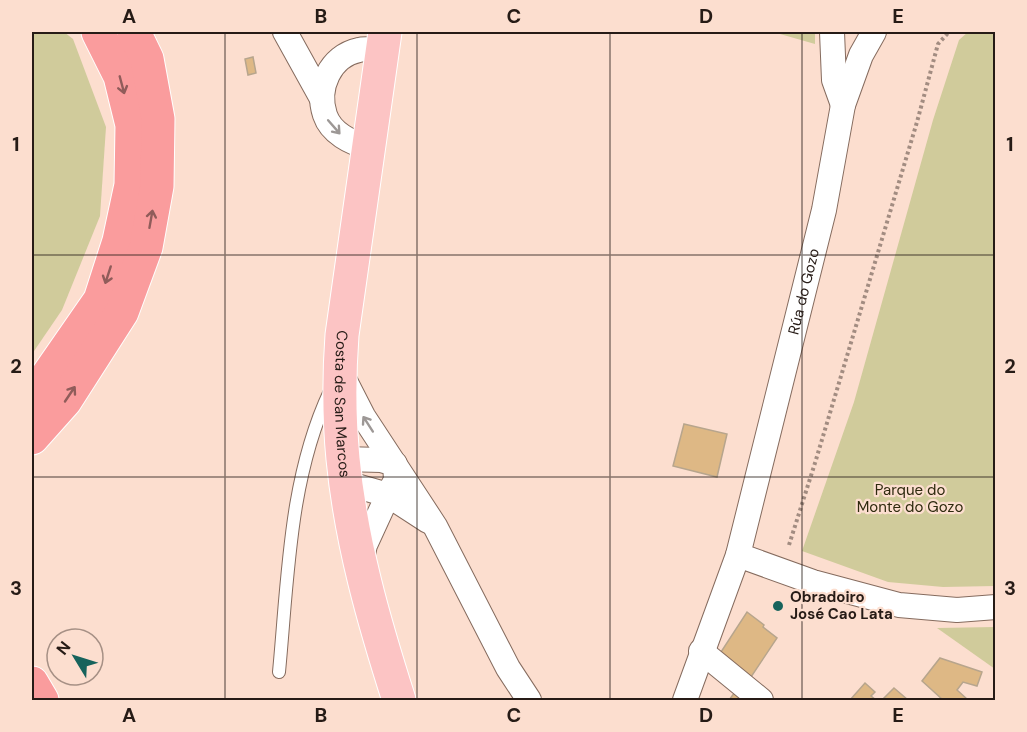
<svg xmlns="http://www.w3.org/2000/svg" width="1027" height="732" font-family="'DM Sans',sans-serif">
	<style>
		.green { fill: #d0cb9b }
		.building { fill: #deb885; stroke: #b7a58d; stroke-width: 1.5 }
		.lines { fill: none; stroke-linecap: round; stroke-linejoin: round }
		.lane-casing { stroke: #856b5e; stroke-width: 14 }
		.street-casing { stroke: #856b5e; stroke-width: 26 }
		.primary-casing { stroke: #fff; stroke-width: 35 }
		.highway-casing { stroke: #fff; stroke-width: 35 }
		.path { stroke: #a28c81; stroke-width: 4; stroke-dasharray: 3 3; stroke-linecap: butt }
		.lane { stroke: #fff; stroke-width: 12 }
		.street { stroke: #fff; stroke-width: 24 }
		.primary { stroke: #fcc4c4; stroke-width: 33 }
		.highway { stroke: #fa9c9d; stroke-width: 33 }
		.oneway { stroke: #905c5a }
		.oneway2 { stroke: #9d9896 }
		.grid { fill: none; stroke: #261b16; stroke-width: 1.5; stroke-opacity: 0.55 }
		.poi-dot { fill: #17635c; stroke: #fcdecf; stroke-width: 2 }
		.labels { text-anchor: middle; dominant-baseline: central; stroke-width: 4.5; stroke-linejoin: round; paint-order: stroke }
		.street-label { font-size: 15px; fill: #261b16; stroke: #fcdecf }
		.park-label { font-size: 15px; fill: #2e2a0e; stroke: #fcdecf }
		.poi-label { font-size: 15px; font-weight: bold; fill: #261b16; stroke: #fcdecf; text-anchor: start }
		.neatline { fill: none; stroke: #261b16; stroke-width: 2 }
		.grid-label { font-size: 20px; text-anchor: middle; font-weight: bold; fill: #261b16 }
	</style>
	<rect width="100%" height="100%" fill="#fcdecf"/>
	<g class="green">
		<polygon points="32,32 64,32 73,39 106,127 100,216 62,310 32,354"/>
		<polygon points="773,32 815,32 815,44"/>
		<polygon points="968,32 996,32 995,586 943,587 888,582 802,551 854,402 933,120 959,40"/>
		<polygon points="995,627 995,669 937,628"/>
	</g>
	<g class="building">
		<polygon points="253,57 256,73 248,75 245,59"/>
		<polygon points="684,424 727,434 717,477 673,466"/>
		<polygon points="747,612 764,625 763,627 777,638 751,677 719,655"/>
		<polygon points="940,658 982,672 977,686 963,682 957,690 967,699 965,700 943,700 922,681"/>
		<polygon points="865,683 875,692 871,696 876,700 850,700"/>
		<polygon points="894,688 908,700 882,700"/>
		<polygon points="735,692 745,700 729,700"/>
	</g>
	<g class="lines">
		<defs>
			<path id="lane" d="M279,672C288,578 289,478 330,391"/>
			<g id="street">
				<polyline points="285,32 321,97"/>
				<polyline points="832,32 834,80 843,105"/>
				<path d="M368,147C351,143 331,133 325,115C316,88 330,56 359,50C366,48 375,50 382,51"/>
				<polyline points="342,375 363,416 435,526 508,668 529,700"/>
				<polyline points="343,459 381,460 395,464 396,480 388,495 346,483"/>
				<polyline points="738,555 813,582 899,605 957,610 996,607"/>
				<polyline points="361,563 365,545 388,495 428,521"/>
				<polyline points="701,651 761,700"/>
				<path id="s1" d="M685,700L738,555L824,210L843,105L861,55L874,32"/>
			</g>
			<g id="primary">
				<path id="s2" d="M385,32L342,335C339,376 339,418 343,459C351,542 374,622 399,700"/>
			</g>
			<g id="highway">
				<polyline points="32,395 41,385 100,300 119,241 131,185 132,125 120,76 98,32"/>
				<polyline points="32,438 65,401 122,312 146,247 157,186 158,119 147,59 134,32"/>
				<polyline points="32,683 42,700"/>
			</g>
		</defs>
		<use href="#lane" class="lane-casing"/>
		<use href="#street" class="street-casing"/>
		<use href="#primary" class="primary-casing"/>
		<use href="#highway" class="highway-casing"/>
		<polyline class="path" points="789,545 815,463 917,122 938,44 949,32"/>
		<use href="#lane" class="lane"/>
		<use href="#street" class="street"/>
		<use href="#primary" class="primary"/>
		<use href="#highway" class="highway"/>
	</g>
	<defs><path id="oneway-shaft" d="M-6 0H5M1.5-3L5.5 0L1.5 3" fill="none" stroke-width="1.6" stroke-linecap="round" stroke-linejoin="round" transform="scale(1.5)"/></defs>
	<g class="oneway">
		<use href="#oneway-shaft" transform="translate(122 85) rotate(75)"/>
		<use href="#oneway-shaft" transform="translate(151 219) rotate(-80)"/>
		<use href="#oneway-shaft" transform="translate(108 275) rotate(108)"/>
		<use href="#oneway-shaft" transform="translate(70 394) rotate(-56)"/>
	</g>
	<g class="oneway2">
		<use href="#oneway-shaft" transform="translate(334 127) rotate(49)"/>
		<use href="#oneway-shaft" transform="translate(368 424) rotate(-123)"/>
	</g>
	<path class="grid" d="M225,32V700M417,32V700M610,32V700M802,32V700M32,255H996M32,477H996"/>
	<circle class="poi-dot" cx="778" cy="606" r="6"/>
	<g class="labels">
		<g class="street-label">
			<text stroke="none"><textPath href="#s1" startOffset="426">Rúa do Gozo</textPath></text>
			<text stroke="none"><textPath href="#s2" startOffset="375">Costa de San Marcos</textPath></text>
		</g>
		<g class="park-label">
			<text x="910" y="490">Parque do<tspan x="910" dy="17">Monte do Gozo</tspan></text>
		</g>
		<g class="poi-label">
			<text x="790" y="597">Obradoiro<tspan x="790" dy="17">José Cao Lata</tspan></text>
		</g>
	</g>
	<rect width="1027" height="732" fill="none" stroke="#fcdecf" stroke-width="66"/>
	<g transform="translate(75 657) rotate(308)"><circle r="28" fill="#fcdecf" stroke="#a69085" stroke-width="1.5"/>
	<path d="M0-4.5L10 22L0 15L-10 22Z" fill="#17635c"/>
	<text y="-9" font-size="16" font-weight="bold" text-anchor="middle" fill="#261b16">N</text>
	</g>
	<rect x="33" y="33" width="961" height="666" class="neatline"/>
	<g class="grid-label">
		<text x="129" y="23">A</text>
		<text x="321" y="23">B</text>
		<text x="514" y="23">C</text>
		<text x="706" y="23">D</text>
		<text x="898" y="23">E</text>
		<text x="16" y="151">1</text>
		<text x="1010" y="151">1</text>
		<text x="16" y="373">2</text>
		<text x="1010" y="373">2</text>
		<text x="16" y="595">3</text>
		<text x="1010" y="595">3</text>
		<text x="129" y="722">A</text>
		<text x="321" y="722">B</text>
		<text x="514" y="722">C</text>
		<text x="706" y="722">D</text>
		<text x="898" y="722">E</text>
	</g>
</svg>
